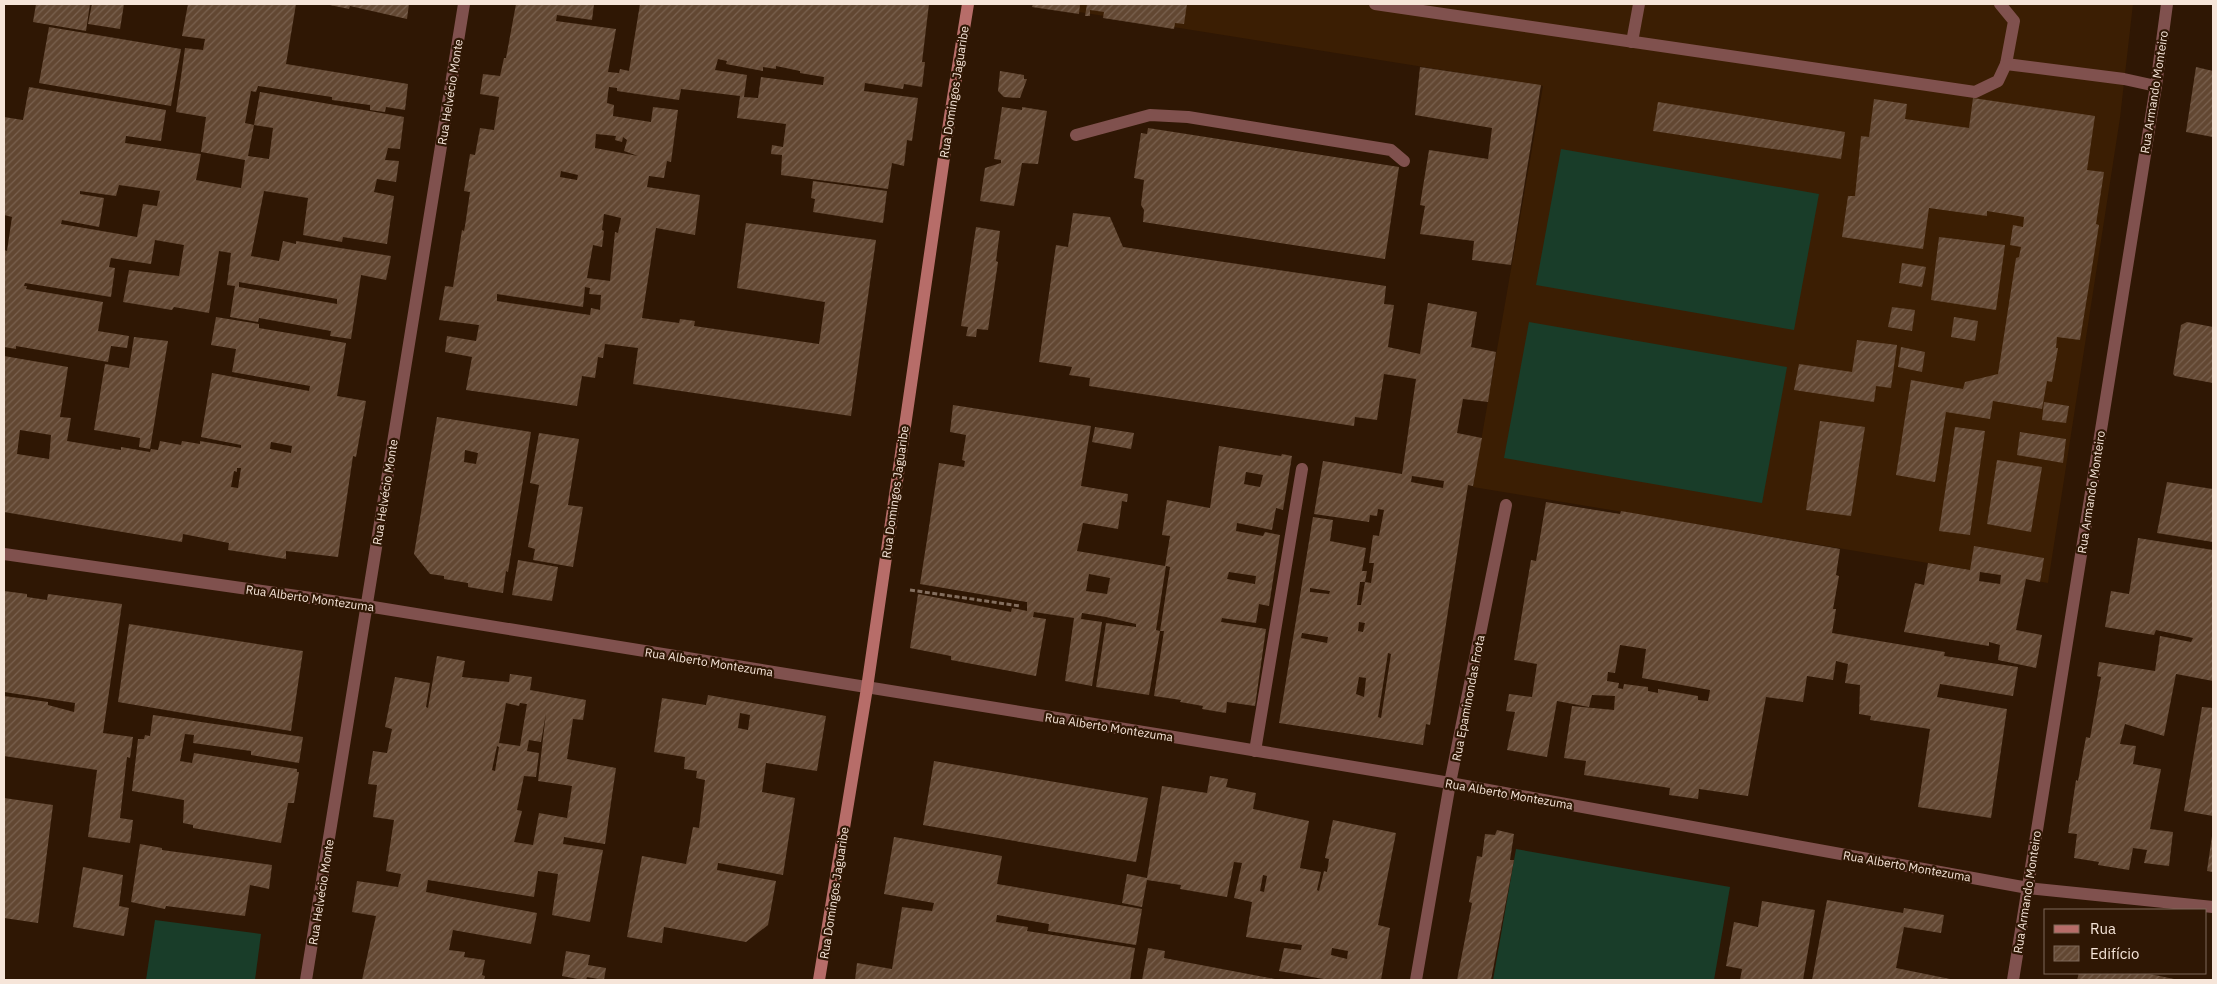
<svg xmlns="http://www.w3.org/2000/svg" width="2217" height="984" font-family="'IBM Plex Sans',sans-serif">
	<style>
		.built { fill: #3b1e03 }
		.garden { fill: #193d29 }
		.building { fill: url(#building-hatch); fill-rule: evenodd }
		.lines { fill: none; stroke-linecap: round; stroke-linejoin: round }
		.path { stroke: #846f5f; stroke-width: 3; stroke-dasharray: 5 2.5; stroke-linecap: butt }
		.lane { stroke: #80514e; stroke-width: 12 }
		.street { stroke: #80514e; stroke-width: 12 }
		.secondary { stroke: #b76d69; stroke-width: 12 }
		.labels { text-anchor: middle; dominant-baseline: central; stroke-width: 4.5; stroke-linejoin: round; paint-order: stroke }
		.street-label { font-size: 12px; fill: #f6e5d9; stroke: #2f1704 }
	</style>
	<defs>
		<pattern id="building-hatch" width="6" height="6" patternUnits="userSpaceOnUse" patternTransform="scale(1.25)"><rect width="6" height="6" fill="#624732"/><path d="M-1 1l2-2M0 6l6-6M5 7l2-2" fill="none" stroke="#79614f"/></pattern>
	</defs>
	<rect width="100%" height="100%" fill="#2f1704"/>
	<polygon class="built" points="1029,4 2133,4 2120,118 2048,583 1473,487 1543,86"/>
	<g class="garden">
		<polygon points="1561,149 1819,194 1794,330 1536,285"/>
		<polygon points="1529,322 1787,367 1762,503 1504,458"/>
		<polygon points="1516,849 1730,887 1714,980 1493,980"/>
		<polygon points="155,920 261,934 255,980 146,980"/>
	</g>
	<g class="building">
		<polygon points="36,4 90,4 86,31 33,22"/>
		<polygon points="92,4 124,4 120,29 88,24"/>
		<path d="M188,4H296L286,64L408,84L405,110L386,107L385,112L370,110V105L332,100V97L258,86L256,92L251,91L245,123L254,125L248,156L269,159L273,128L254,125L260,92L404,117L400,149L388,148L385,160L399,161L396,182L377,179L374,192L394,196L387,244L343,237L342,242L303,235L308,198L264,191L251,256L279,261L283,241L296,244V241L391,256L386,280L361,275L351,339L330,336L331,331L259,318L258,322L230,317L235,286L227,285L231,253L219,251L209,313L174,307L172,310L123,302L129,270L179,276L184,245L155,240L151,264L111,258L109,267L115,268L111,297L25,283L24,286H27L26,289L103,302L98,331L129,336L127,348L111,346L108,362L16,346V349L4,347V250L7,251L12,217L4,215V117L23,120L29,87L166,110L161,141L126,136L125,143L201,154L196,180L241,188L245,160L201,152L206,117L176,112L185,48L203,50L205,39L182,36ZM119,185L160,191L157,206L143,204L137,237L61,224L62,220L99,227L104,198L80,194V191L116,196ZM239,282L337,299V304L239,287Z"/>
		<polygon points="325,4 409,4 407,19 350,6 349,9"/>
		<path d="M516,4H594L592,20L557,15L556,21L616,29L608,72L619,73L620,69L629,71L640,4H929L922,62H925L922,87L904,84L903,89L865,83L864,91L918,98L912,141L907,140L904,166L892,163L888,189L781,175L782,155L771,154L772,145L783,147L786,124L737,118L740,96L681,89L679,100L617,91V88L609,87L608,93L607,103L614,105L613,116L651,122L653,107L678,110L671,162L667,161L664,178L649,176L647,187L700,195L695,235L656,228L642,318L679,323L680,319L695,321L694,326L819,344L825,302L737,288L746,223L876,240L851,416L633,384L638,348L605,344L603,358L598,357L595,378L582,376L577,406L466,390L472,357L445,352L447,336L476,341L479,325L439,320L445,286L453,287L462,230L464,231L465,226L470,192L464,191L470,154L475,155L480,128L494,130L499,97L480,94L483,74L500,76L504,58H506ZM718,59L727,61L726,64L763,71V67L776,69V66L800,71V73L824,77L823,85L761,77L758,98L744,97L747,75L715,70ZM596,134L616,136L615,140L622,142L623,137L627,140L624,151L638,156L595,148ZM561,171L578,175L577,180L560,177ZM604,214L621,218L618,233L615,232L610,281L587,278L593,245L602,247L604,231L602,230ZM585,287L590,288L589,294L601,295L600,310L591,308L590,315L497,301V294L583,307Z"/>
		<polygon points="1033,4 1080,4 1079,14 1032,7"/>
		<polygon points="1087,4 1187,4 1184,24 1175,23 1174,29 1103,18 1104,12 1090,10 1090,16 1085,16"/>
		<polygon points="49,27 181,49 171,106 39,83"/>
		<polygon points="1420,67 1541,85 1511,265 1472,260 1474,241 1420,234 1425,206 1420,205 1429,150 1488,159 1492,128 1415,115"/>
		<polygon points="2196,67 2213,71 2213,137 2186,132"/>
		<polygon points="1000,71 1024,75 1024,79 1027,79 1020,98 1004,97 998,91"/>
		<polygon points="1973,98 2095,116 2087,170 2104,172 2096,224 2099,225 2080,340 2057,337 2056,348 2058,348 2052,382 2047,381 2042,409 1993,401 1990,419 1946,412 1935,482 1896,475 1911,380 1963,389 1965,382 1998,374 2016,258 2019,257 2021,247 2010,245 2013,225 2023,227 2024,217 1987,211 1987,216 1929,208 1923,249 1842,237 1848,196 1855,196 1861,136 1869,137 1874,99 1907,104 1905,119 1969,128"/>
		<polygon points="1658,102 1845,132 1841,159 1653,131"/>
		<polygon points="1002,107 1022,110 1022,107 1047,111 1038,164 1022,163 1014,206 980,201 985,168 1001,163 1001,160 994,159"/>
		<polygon points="1148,128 1399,167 1385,259 1143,222 1144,210 1141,205 1144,180 1134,178 1141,133 1147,134"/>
		<polygon points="813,181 887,191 883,223 813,212 815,199 811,198"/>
		<path d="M1073,213L1110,217L1123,247L1386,286L1384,304L1394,305L1388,347L1420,354L1428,303L1477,312L1471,347L1496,352L1488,402L1463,399L1457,433L1482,438L1473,486L1468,485L1430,725L1426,724L1423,745L1279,723L1313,517L1333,520L1330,541L1366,548L1362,571H1367L1365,582H1360L1357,605H1361L1365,582L1371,583L1374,563H1369L1373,535L1379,536L1384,510L1378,509L1377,516L1370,515L1369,522L1314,514L1323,461L1402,474L1416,379L1384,374L1377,420L1355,417L1354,426L1089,386L1090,378L1069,375L1072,367L1039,362L1056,245L1068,247ZM1412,476L1444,481L1443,488L1411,482ZM1310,588L1330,591L1329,594L1310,592ZM1359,622L1365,623L1363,632L1358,631ZM1302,633L1328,637L1327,643L1301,638ZM1388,653L1391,654L1381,718L1378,717ZM1359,677L1366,678L1364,697L1356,694Z"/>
		<polygon points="976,227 1000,231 996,261 998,262 988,330 977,329 976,337 966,336 968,327 961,326"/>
		<polygon points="1939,237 2005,245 1996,310 1931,300"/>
		<polygon points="1902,263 1926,267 1922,287 1899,283"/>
		<polygon points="1892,307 1915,310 1912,331 1888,327"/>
		<path d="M216,317L259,324V328L346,343L337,396L366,401L356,457L353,456L338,557L286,551V559L228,550L229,543L183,534L182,542L4,512V356L68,367L60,417L71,418L67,441L121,450V447L150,452L151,449L158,450L160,441L181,445L182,441L200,444V441L241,448V445L201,437L212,373L309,391L310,386L232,372L236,349L211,345ZM20,430L51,435L49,459L17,454ZM271,442L292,446L291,453L270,449ZM237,468H241L238,488L231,487L234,471L237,472Z"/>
		<polygon points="1954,317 1978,321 1975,341 1951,337"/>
		<polygon points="2187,322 2213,327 2213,383 2175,376 2173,374 2181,325"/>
		<polygon points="134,337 168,341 150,449 139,447 140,438 94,430 105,364 129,368"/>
		<polygon points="1857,340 1897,345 1891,388 1876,386 1874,402 1794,390 1799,364 1852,372"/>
		<polygon points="1901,347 1925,352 1922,372 1898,367"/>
		<polygon points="2044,402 2069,406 2066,423 2042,420"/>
		<path d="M953,405L1091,426L1081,486L1128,494L1127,502L1122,501L1118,529L1083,523L1077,551L1165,566L1170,536L1162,535L1167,500L1210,508L1219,446L1281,456L1282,454L1292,456L1283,510L1276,508L1272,530L1237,523L1236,531L1263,536L1265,532L1280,535L1269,606L1259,604L1256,623L1222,618L1221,622L1266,629L1255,706L1227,702L1226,713L1202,709L1203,706L1180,702L1181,700L1154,696L1164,631H1160L1170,567L1166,566L1156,630L1160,631L1149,695L1096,687L1106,623L1136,627V624L1106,617L1082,613L1081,619L1102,622L1092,686L1065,681L1074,618L1034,612L1033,617L1046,619L1036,676L951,660V656L910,648L918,594L1011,612L1012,608L1027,611V602L920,584L939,463L964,467L965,461L962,460L966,435L950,432ZM1246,472L1263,475L1260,487L1244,484ZM1229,572L1256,576L1255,584L1227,579ZM1089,574L1110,578L1107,594L1086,591Z"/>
		<path d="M437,417L531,432L508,572L506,571L503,593L468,587V583L444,579V576L430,574L414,554ZM465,450L478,453L476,464L464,462Z"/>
		<polygon points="1820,421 1865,427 1851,516 1806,510"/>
		<polygon points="1095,427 1134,433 1131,449 1092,442"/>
		<polygon points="1955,427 1985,431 1970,535 1939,531"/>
		<polygon points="2020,432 2066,439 2063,463 2017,455"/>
		<polygon points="539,433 579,439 568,505 583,507 573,567 533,560 535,549 528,547 539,485 530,483"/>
		<polygon points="1997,460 2042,467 2031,532 1987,524"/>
		<polygon points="2167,482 2213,489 2213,542 2157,533"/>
		<path d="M1546,502L1620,514L1621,511L1840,549L1836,575L1839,576L1833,609H1836L1832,633L1945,652L1944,656L2018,667L2013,696L1940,684L1937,697L2007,709L1991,818L1918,807L1930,729L1870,720L1871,716L1859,714L1860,685L1845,683L1848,664L1836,661L1833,680L1807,676L1803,702L1766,697L1748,796L1699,789L1698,799L1669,795L1670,788L1584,775L1586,761L1564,758L1572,706L1614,710L1615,696L1592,695L1589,707L1557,701L1547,757L1507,750L1515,712L1506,711L1509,694L1532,697L1537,664L1514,660L1531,560L1536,561ZM1620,645L1646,649L1642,678L1710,690L1708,701L1698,700V696L1658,689V693L1648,691V687L1624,684L1623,689L1618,688L1619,683L1607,681L1608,672L1615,673Z"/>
		<polygon points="2138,538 2213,550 2213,681 2176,674 2164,736 2125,724 2120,744 2136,746 2133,764 2161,769 2150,829 2173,832 2169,866 2144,863 2147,850 2133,848 2129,870 2098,865 2099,862 2074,858 2077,834 2068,833 2076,780 2078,781 2086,737 2090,738 2101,677 2097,676 2099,662 2155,671 2160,636 2191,642 2193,638 2156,630 2154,635 2105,627 2111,591 2129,594"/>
		<path d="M1974,546L2044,558L2040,582L2026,579L2016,630L2042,635L2036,668L1998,660L2000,645L1989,642V646L1904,632L1915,583L1924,585L1928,563L1970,570ZM1980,572L2001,575L2000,584L1979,581Z"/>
		<polygon points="518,560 558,567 552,601 512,595"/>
		<polygon points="4,591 27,594 27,597 47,600 48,594 122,604 103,733 133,737 130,758 127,757 120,818 133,820 130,843 88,837 97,770 4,756 4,696 48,702 48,705 74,712 75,703 4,692"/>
		<polygon points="129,624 303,651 291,731 118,702"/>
		<path d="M437,656L465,661L462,677L509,682L510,674L532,677L530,690L586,700L583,720L573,719L567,759L616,768L605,844L564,837L563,844L603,850L590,922L552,915L558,874L538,871L534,897L428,880L426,892L537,913L531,944L453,930L449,950L465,952L464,957L485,960L482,975L485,976L484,980H362L376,916L352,912L357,881L398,887L401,874L386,871L394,820L373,817L377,785L368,784L373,751L387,753L392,729L385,727L395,677L430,683L426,707L428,708ZM506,703L519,706L520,703L527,704L520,746L499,743ZM546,713L538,781L572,786L567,818L539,813L533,845L514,842L522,811L517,810L524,776L536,777L539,753L527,751L529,740L541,742ZM497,746L499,747L495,771L492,770Z"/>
		<path d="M708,695L826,716L817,771L766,763L762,792L795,798L783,875L718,863L717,870L776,881L768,925L746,942L664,927L662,943L627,937L642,856L686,864L693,827L699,828L705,780L696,778L697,771L684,769L685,757L654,752L662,698L706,705ZM740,713L750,715L748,730L738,728Z"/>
		<polygon points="2202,707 2213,708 2213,816 2184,811"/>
		<polygon points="153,715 303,737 299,763 251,755 251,751 193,743 194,735 185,734 180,761 192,763 194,753 297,769 297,772 299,772 294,803 288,803 281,843 193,828 193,825 183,823 184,800 132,791 138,739 144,739 145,735 150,736"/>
		<polygon points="934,761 1148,798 1136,862 923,825"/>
		<path d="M1210,776L1228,779L1226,787L1256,793L1253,809L1309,821L1300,868L1321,872L1317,890L1319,891L1324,871L1327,872L1329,859L1325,858L1333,820L1396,833L1378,925L1390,928L1381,980H1329L1279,971L1284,948L1301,950L1302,945L1246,937L1252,902L1234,898L1242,863L1234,862L1227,897L1180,889L1181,885L1147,880L1142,907L1122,903L1127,874L1147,878L1162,786L1207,793ZM1263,875L1267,876L1264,892L1260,891ZM1332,948L1348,951L1347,959L1331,955Z"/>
		<polygon points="4,798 53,805 38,923 4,918"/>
		<polygon points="1497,830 1514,834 1510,860 1514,860 1491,980 1457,980 1472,903 1469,902 1477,856 1482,857 1485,834 1495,835"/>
		<polygon points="2212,836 2213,836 2213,872 2207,871"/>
		<polygon points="894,837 1002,856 997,884 1142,909 1136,945 1048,931 1049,924 997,915 996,922 1028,927 1027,931 1135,948 1130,980 855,980 857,963 892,969 902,907 932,911 934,903 884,894"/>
		<polygon points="140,844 162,848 162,850 272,865 269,889 250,885 245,916 166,906 165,909 131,902"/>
		<polygon points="83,867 123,875 119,906 129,908 124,936 73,927"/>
		<polygon points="1827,900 1903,913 1904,908 1944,915 1941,933 1904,927 1896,968 1955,980 1812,980"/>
		<polygon points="1762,901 1815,910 1803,980 1740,980 1742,969 1726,966 1734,922 1758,927"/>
		<polygon points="1148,948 1165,951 1164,958 1280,980 1142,980"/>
		<polygon points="566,951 590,955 588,965 606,968 604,980 587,977 586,980 583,980 562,976"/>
		<polygon points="2079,973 2145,973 2174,979 2174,980 2077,980"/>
	</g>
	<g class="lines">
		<polyline class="path" points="910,590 1020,606"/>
		<g class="lane">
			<polyline points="1375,4 1975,92 1998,81 2006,64 2014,21 2000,4"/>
			<polyline points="1632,42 1639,4"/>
			<polyline points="2006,64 2124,79 2156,86"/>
			<polyline points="1076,135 1150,115 1188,117 1391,150 1404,161"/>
			<polyline points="1255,751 1302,469"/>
		</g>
		<g class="street">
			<polyline points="4,554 367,606 1168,736 1450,783 2028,888 2213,907"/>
			<polyline points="306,980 464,4"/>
			<polyline points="1416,980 1450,783 1506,505"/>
			<polyline points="2013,980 2156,86 2167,4"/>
		</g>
		<polyline class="secondary" points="819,980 867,688 950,116 968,4"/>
	</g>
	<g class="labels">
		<g class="street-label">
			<text transform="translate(450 92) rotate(-81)">Rua Helvécio Monte</text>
			<text transform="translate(954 92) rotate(-81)">Rua Domingos Jaguaribe</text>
			<text transform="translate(2154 92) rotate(-81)">Rua Armando Monteiro</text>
			<text transform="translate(385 492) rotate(-81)">Rua Helvécio Monte</text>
			<text transform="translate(895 492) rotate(-82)">Rua Domingos Jaguaribe</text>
			<text transform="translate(2091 492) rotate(-81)">Rua Armando Monteiro</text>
			<text transform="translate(310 598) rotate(8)">Rua Alberto Montezuma</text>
			<text transform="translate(709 662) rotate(9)">Rua Alberto Montezuma</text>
			<text transform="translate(1468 698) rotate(-79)">Rua Epaminondas Frota</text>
			<text transform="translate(1109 727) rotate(9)">Rua Alberto Montezuma</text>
			<text transform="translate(1509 794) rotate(10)">Rua Alberto Montezuma</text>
			<text transform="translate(1907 866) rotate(10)">Rua Alberto Montezuma</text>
			<text transform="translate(321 892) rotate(-81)">Rua Helvécio Monte</text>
			<text transform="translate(2027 892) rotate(-81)">Rua Armando Monteiro</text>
			<text transform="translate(834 893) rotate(-81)">Rua Domingos Jaguaribe</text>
		</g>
	</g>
	<rect width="2217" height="984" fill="none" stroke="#f6e5d9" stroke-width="10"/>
	<rect x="2044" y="909" width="162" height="65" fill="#2f1704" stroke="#7f6959"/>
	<rect x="2054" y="925" width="25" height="8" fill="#b76d69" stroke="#7f6959"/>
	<text x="2090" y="934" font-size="15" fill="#f6e5d9">Rua</text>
	<rect x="2054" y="946" width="25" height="15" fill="url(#building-hatch)" stroke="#7f6959"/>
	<text x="2090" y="959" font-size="15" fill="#f6e5d9">Edifício</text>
</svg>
